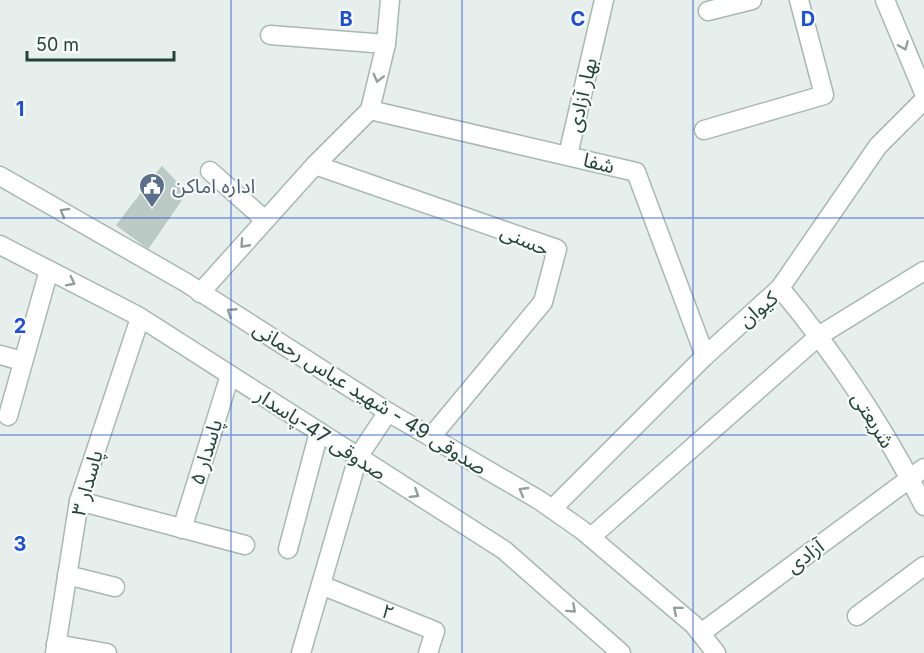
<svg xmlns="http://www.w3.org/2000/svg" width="924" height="653" font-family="Inter,'Noto Sans Arabic',sans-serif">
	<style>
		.building { fill: #bbcac4; stroke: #b8c9c2; stroke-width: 1.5 }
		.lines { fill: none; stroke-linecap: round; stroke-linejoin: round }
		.minor-casing { stroke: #a8b8b2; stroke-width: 21 }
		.minor { stroke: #fff; stroke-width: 18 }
		.oneway { stroke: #92a09c }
		.grid { fill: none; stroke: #1d4ed8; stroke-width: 1.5; stroke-opacity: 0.55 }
		.labels { text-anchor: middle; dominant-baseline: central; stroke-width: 4.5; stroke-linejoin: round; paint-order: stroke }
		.street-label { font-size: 20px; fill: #24423a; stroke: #f7fbf9 }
		.service-label { font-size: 20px; fill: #4e5e75; stroke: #f7fbf9; text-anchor: start }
		.grid-label { font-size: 20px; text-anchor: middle; font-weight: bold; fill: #1d4ed8; stroke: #f7fbf9; stroke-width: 4.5; stroke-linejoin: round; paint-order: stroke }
	</style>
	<rect width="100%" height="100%" fill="#e6efeb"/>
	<polygon class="building" points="162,167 186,193 148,248 117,225"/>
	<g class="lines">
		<defs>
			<g id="minor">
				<polyline points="885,0 924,93"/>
				<polyline points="708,11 752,0"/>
				<polyline points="270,35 386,44"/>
				<polyline points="370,110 636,172 705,356"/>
				<polyline points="704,130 824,95 799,0"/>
				<polyline points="568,155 604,0"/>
				<polyline points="315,165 557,249 543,302 431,437"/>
				<polyline points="210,171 265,220"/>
				<polyline points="0,176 185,282 388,412 539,500 582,530 694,625 716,653"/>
				<polyline points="0,245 138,316 504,550 621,653"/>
				<path d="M780,288C835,354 885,429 924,506"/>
				<polyline points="200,293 315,165 370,110 386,44 390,0"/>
				<polyline points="0,355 22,361"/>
				<polyline points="8,416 49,270"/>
				<polyline points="79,501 245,545"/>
				<polyline points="552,509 705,356 780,288 878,146 924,100"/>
				<polyline points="182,529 230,375"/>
				<polyline points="591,537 820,335 924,271"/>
				<polyline points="288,549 319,432"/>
				<polyline points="67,575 115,587"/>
				<polyline points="321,585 435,631 428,653"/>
				<polyline points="857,616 924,566"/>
				<polyline points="701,633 924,468"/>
				<polyline points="56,644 107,653"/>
				<polyline points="55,653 79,501 140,318"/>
				<polyline points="301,653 358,457 388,412"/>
			</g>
		</defs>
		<use href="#minor" class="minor-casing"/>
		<use href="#minor" class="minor"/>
	</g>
	<defs><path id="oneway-chevron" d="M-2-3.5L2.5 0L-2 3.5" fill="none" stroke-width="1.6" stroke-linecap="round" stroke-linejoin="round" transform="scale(1.5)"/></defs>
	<g class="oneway">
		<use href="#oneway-chevron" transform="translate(904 46) rotate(67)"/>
		<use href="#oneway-chevron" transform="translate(378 78) rotate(104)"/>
		<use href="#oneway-chevron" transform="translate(64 212) rotate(-150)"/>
		<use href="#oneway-chevron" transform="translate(244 244) rotate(132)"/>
		<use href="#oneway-chevron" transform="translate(71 282) rotate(27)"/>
		<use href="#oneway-chevron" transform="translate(231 312) rotate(-147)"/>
		<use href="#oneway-chevron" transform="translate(523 491) rotate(-150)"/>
		<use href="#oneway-chevron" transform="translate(415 494) rotate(32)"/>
		<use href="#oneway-chevron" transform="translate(572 609) rotate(42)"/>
		<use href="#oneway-chevron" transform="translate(677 610) rotate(-140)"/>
	</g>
	<path class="grid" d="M231,0V653M462,0V653M693,0V653M0,218H924M0,435H924"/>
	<defs>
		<symbol id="civic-pin" viewBox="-11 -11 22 30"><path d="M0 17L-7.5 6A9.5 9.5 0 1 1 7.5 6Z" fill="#5c6f8a" stroke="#f7fbf9"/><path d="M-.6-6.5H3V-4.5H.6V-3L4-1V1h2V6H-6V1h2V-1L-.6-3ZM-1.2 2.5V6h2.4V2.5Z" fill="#fff"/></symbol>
	</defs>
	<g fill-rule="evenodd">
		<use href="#civic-pin" x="137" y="171" width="30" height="40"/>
	</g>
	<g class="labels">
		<g class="street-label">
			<text transform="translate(582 95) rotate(-77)">بهار آزادی</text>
			<text transform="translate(599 163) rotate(14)">شفا</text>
			<text transform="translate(525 240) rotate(23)">حسنی</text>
			<text transform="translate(758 309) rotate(-40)">کیوان</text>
			<text transform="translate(370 398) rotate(32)">صدوقی 49 - شهید عباس رحمانی</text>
			<text transform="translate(873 420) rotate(58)">شریعتی</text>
			<text transform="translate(321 434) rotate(33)">صدوقی 47-پاسدار</text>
			<text transform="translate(206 452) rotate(-73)">پاسدار ۵</text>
			<text transform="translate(87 483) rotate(-74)">پاسدار ۳</text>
			<text transform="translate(805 556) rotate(-37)">آزادی</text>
			<text transform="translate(388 612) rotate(22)">۲</text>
		</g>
		<g class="service-label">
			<text x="172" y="186">اداره اماکن</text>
		</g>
	</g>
	<g class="grid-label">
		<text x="346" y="26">B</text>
		<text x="578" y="26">C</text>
		<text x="808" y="26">D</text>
		<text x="20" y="116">1</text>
		<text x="20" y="333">2</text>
		<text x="20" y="551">3</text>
	</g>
	<path d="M27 51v9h147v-9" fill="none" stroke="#24423a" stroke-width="3"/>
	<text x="36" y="51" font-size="18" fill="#24423a" stroke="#f7fbf9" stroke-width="4.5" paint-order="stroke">50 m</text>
</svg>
